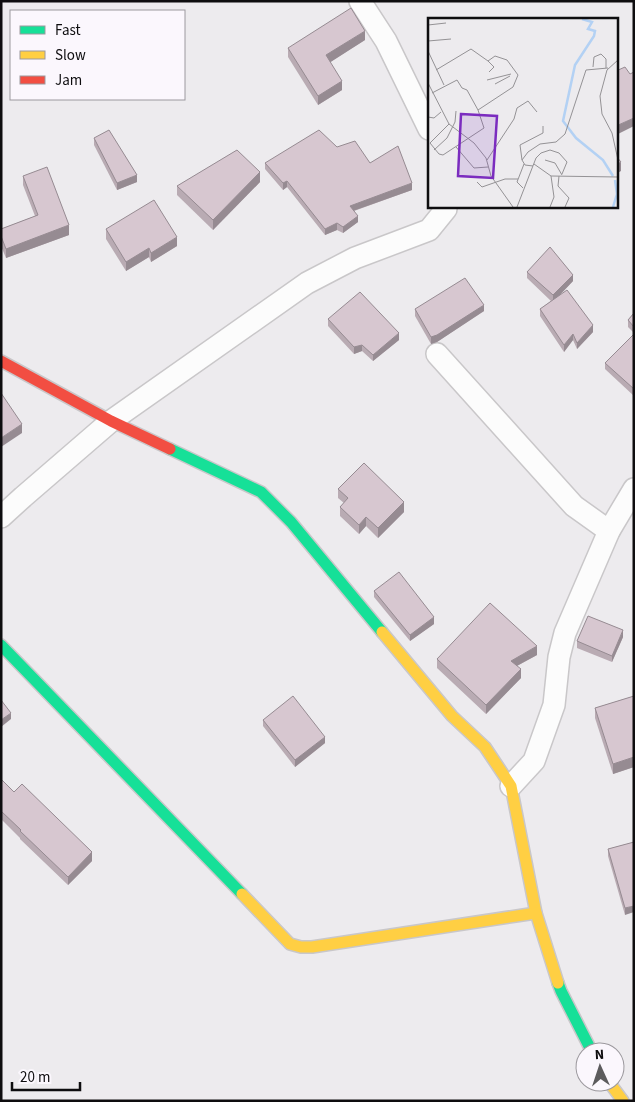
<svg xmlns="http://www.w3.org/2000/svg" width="635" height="1102" font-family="'Source Sans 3',sans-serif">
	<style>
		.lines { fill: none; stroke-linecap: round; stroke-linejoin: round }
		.street-casing { stroke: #c9c7c9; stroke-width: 24 }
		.fast-casing { stroke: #c9c7c9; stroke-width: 14 }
		.slow-casing { stroke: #c9c7c9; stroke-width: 14 }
		.jam-casing { stroke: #c9c7c9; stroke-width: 14 }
		.street { stroke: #fcfcfc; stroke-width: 21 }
		.fast { stroke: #16e098; stroke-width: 11 }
		.slow { stroke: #ffcf43; stroke-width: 11 }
		.jam { stroke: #f24e42; stroke-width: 11 }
		.wall { fill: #b9abb3 }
		.shaded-wall { fill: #968b92 }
		.building { fill: #d7c7d0; stroke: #968b92 }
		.inset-river { fill: none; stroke: #b3d1f4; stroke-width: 2.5 }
		.inset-road { fill: none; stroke: #949295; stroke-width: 1 }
		.view { fill: #7b2cbf; fill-opacity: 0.15; stroke: #7b2cbf; stroke-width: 2.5 }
		.inset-edge { fill: none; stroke: #0e0d0f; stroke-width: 2.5 }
	</style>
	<rect width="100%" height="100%" fill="#edebee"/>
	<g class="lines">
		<defs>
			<g id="street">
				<polyline points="360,1 386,41 429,129"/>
				<polyline points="437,354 574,506 609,531"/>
				<polyline points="1,517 23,497 111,421 307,283 355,258 429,230 446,209 446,206"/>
				<polyline points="511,786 534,761 554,705 559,657 565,633 609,531 634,489"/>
			</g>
			<g id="fast">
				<polyline points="170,449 261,492 291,522 382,632"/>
				<polyline points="1,645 242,894"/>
				<polyline points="558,983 561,991 592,1052"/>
			</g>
			<g id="slow">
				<polyline points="382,632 452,716 485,747 511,786 536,913 558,983"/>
				<polyline points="242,894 290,944 301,947 312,947 536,913"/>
				<polyline points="609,1082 623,1101"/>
			</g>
			<polyline id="jam" points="1,361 111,421 170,449"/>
		</defs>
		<use href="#street" class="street-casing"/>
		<use href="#fast" class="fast-casing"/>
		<use href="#slow" class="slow-casing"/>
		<use href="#jam" class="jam-casing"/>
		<use href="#street" class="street"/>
		<use href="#fast" class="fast"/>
		<use href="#slow" class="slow"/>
		<use href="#jam" class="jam"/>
	</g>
	<g class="wall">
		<polygon points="365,40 330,62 342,90 318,105 288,57 288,48"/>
		<polygon points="94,138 137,182 117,190 94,145"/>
		<polygon points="337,147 370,163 412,190 354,211 358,222 343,233 337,230 325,235 287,187 283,190 265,169 265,163"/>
		<polygon points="23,176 69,235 6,258 1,246 1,229 35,216 23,185"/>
		<polygon points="260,182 213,230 177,195 177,186"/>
		<polygon points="106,229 177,246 151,262 149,257 126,271 106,239"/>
		<polygon points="527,272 573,281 560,295 593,332 577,349 573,340 564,352 540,316 540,309 551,301 527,278"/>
		<polygon points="415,309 484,311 437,342 431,344 415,316"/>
		<polygon points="634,313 634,333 628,327 628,320"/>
		<polygon points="328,319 399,340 373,361 362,351 354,354 328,326"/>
		<polygon points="634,334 634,396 605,369 605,363"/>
		<polygon points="338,489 404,512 378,538 366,526 359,534 340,516 340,507 344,503 338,498"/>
		<polygon points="374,591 434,624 410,641 374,597"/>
		<polygon points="623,637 612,662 577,648 577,641"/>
		<polygon points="537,655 517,666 521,678 486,714 437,668 437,659"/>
		<polygon points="634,696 634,767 613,774 595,718 595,708"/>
		<polygon points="263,720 325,743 295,767 263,726"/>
		<polygon points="1,779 14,792 92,861 68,885 20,839 20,838 1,819"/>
		<polygon points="634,842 625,915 608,856 608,849"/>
	</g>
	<g class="shaded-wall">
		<polygon points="365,31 365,40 326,65 326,55"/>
		<polygon points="342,81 342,90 318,105 318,96"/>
		<polygon points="634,118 634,126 616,135 616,126"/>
		<polygon points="621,162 621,171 616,174 616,165"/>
		<polygon points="260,172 260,182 213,230 213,220"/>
		<polygon points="137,175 137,182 117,190 117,183"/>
		<polygon points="287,181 287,187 283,190 283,183"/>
		<polygon points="412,183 412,190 350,212 350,206"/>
		<polygon points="358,216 358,222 343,233 343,227"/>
		<polygon points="337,223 337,230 325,235 325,229"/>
		<polygon points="69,225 69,235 6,258 6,249"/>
		<polygon points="177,237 177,246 151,262 151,253"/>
		<polygon points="149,248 149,257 126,271 126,262"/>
		<polygon points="573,275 573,281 553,302 553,295"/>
		<polygon points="484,305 484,311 437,342 431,344 431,337"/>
		<polygon points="593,325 593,332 577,349 577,343"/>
		<polygon points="399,333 399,340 373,361 373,355"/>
		<polygon points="573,334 573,340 564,352 564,345"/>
		<polygon points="362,345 362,351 354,354 354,347"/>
		<polygon points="22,424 22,433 1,447 1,438"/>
		<polygon points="404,502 404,512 378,538 378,528"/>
		<polygon points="366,517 366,526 359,534 359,525"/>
		<polygon points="434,617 434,624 410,641 410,635"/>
		<polygon points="623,630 623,637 612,662 612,656"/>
		<polygon points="537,646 537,655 511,669 511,661"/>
		<polygon points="521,669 521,678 486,714 486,705"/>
		<polygon points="11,713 11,719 1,727 1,720"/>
		<polygon points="325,737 325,743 295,767 295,760"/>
		<polygon points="634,757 634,767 613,774 613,764"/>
		<polygon points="92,852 92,861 68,885 68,877"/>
		<polygon points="634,906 634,912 625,915 625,908"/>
	</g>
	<g class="building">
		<polygon points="351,8 365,31 326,55 342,81 318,96 288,48"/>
		<polygon points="625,67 630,74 634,72 634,118 616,126 616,71"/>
		<polygon points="109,130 137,175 117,183 94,138"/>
		<polygon points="319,130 337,147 355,141 370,163 398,146 412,183 350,206 358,216 343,227 337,223 325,229 287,181 283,183 265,163"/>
		<polygon points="237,150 260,172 213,220 177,186"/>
		<polygon points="616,156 621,162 616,165"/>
		<polygon points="47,167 69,225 6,249 1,236 1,229 38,215 23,176"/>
		<polygon points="154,200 177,237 151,253 149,248 126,262 106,229"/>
		<polygon points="550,247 573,275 553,295 527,272"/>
		<polygon points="465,278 484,305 437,335 431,337 415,309"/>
		<polygon points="567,290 593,325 577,343 573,334 564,345 540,309"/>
		<polygon points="360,292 399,333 373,355 362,345 354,347 328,319"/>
		<polygon points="634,313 634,327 628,320"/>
		<polygon points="634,334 634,389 605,363"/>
		<polygon points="1,393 22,424 1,438"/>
		<polygon points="364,463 404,502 378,528 366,517 359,525 340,507 348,498 338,489"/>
		<polygon points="399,572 434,617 410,635 374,591"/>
		<polygon points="490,603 537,646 511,661 521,669 486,705 437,659"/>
		<polygon points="588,616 623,630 612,656 577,641"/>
		<polygon points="293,696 325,737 295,760 263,720"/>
		<polygon points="634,696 634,757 613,764 595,708"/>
		<polygon points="1,700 11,713 1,720"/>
		<polygon points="1,779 14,792 22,784 92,852 68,877 20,831 21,830 1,811"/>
		<polygon points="634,842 634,906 625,908 608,849"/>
	</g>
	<g transform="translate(428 18)">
		<rect width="190" height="190" fill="#edebee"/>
		<path class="inset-river" d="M154,1L164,4L160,11L167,13L166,18L147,47L135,103L148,120L175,142L185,158M185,189L189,176L187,162"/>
		<path class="inset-road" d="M0,7L18,5M0,23L23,21M0,33L16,67M190,42L179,52L172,78L174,96L184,115L190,142M60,43L66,49L61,54M165,49L166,39L173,36L178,41V50M8,52L43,31L60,43L67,38L79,42L90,57L85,69L50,92L56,110L15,137L11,136L2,125L21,106M59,62L83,56M0,65L21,106L46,125L58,140L63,158L85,189M67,66L82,58M4,75L29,62L34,70L39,72L50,92M0,99L6,100L13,94M28,129L46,150L60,149M6,132L19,120L27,104L28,93M59,142L86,101L89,90L100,83L109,94M94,142L92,127L115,115V108M117,142L127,145L134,157M106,146L123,158L190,159M105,148L97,147L94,142L100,134L112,126L128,124L137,116L158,52L180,50M131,158L130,168L141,180L137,189M49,164L54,169L77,161H90M95,170L89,164L96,146M89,189L108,140L113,135L122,132L131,135L139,144L134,156M122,189L126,179L123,158"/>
		<path class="view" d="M33,96L69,98L65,160L30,158Z"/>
		<rect width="190" height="190" class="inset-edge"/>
	</g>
	<rect width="635" height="1102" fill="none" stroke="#0e0d0f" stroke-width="5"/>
	<rect x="10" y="10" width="175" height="90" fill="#fbf7fd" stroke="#9c999e"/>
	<rect x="20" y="26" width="25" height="8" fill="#16e098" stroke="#9c999e"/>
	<text x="55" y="35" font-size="15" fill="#0e0d0f">Fast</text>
	<rect x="20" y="51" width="25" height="8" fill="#ffcf43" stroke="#9c999e"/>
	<text x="55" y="60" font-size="15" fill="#0e0d0f">Slow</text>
	<rect x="20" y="76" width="25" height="8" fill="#f24e42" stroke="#9c999e"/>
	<text x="55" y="85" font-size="15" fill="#0e0d0f">Jam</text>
	<g transform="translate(600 1067) rotate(357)"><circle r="24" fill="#fbf7fd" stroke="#9c999e"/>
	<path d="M0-4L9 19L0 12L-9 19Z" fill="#5c5b5d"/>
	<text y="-8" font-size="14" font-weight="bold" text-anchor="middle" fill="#0e0d0f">N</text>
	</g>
	<path d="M12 1082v8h68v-8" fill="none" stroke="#0e0d0f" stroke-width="2.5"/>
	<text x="20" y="1082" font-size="15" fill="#0e0d0f" stroke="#fbf7fd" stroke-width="4" paint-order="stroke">20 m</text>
</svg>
